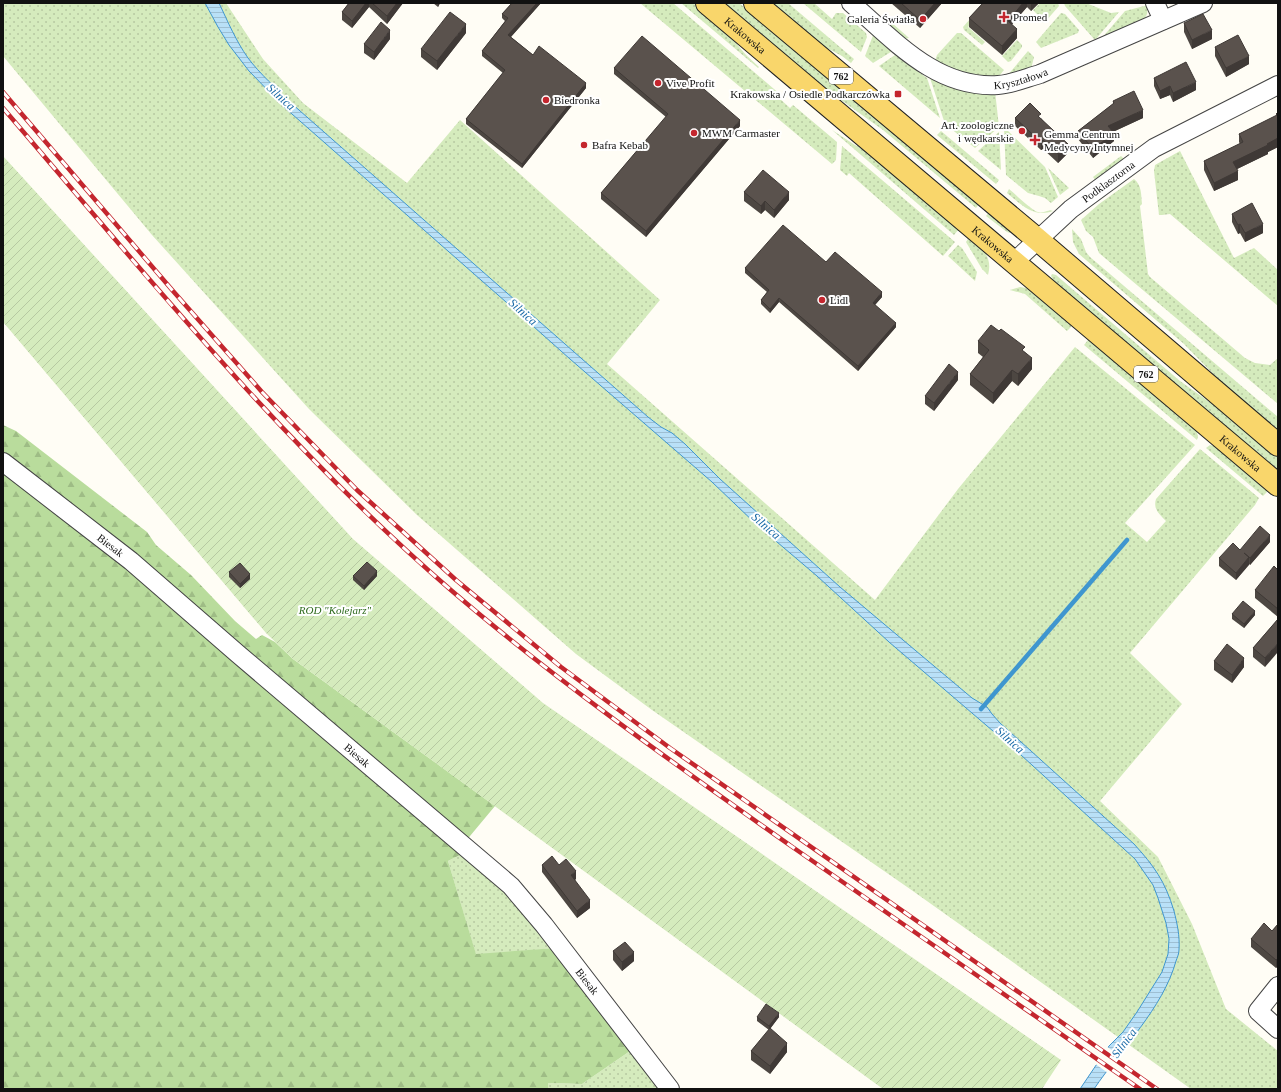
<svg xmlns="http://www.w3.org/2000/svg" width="1281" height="1092" font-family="Georgia,serif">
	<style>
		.grass { fill: url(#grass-dots) }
		.forest { fill: url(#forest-firs) }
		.garden { fill: url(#garden-furrows) }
		.water { fill: url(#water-rules); stroke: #3f96cf }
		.pier { fill: #fffdf5 }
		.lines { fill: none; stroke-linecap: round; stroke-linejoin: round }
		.stream { stroke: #3f96cf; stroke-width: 4.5 }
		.minor-casing { stroke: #444; stroke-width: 20 }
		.major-casing { stroke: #222; stroke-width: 24 }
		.minor { stroke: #fff; stroke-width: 18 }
		.major { stroke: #f9d66b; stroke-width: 22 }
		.rail-casing { stroke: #c4262e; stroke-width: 4.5 }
		.rail { stroke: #fff; stroke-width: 3; stroke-dasharray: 9; stroke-linecap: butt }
		.wall { fill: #4d4742 }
		.shaded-wall { fill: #3f3936 }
		.building { fill: #5a524d; stroke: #3f3936 }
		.poi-dot { fill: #c4262e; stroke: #fff; stroke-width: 1.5 }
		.labels { text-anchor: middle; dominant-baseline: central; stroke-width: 4; stroke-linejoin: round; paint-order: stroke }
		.shield { fill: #fff; stroke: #585858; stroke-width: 1 }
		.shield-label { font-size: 10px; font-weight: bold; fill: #111 }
		.poi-label { font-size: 11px; fill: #111; stroke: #fff; text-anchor: start }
		.street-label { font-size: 11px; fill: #111; stroke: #fff }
		.park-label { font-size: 11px; font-style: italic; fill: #2f6b1f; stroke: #fff }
		.water-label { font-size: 12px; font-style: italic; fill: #1768a6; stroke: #fff }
	</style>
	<defs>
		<pattern id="grass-dots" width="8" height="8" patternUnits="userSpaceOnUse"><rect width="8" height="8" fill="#d5ebbd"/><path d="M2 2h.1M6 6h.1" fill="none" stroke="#b6c8a1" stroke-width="1.8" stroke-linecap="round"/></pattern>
		<pattern id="forest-firs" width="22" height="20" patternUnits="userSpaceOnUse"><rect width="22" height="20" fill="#b9dc9c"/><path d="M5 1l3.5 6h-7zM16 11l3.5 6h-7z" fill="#9ebc85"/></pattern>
		<pattern id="garden-furrows" width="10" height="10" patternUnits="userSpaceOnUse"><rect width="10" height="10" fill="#d5ebbd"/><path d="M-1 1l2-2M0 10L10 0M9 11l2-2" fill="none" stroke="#b6c8a1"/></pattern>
		<pattern id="water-rules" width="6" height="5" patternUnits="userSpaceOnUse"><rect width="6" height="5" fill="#b9e0f7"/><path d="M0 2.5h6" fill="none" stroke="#9ebfd3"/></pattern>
	</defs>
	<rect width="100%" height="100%" fill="#fffdf5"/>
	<g class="grass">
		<path d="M3,3H226L263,59L303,103L407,183L460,120L660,300L607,364L875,600L958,489L1075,347L1195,445L1125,523L1147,542L1166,521C1159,514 1153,509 1156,499L1200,449L1259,498L1255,505L1130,653L1182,704L1100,801L1158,857L1192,924L1226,1009L1278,1051V1089H1191L910,889L652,710L576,654L417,515L309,409L152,235L3,56Z"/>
		<polygon points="640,3 673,3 781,95 779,98 790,108 793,105 837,142 836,160 832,164"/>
		<polygon points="681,3 693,3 724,29 746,55 759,67 758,68"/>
		<polygon points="722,3 739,3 979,204 976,208 883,130 827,90"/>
		<polygon points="771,3 788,3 854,59 851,63 842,56 821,45"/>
		<polygon points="803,3 814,3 832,19 836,13 843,13 866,33 867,37 861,52"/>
		<polygon points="1040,3 1058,3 1059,6 1045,22 1043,23 1036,17 1038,15 1033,10"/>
		<polygon points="1064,3 1086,3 1111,13 1119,12 1096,39 1094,39 1065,6"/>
		<polygon points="1148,5 1147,14 1144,20 1101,39 1125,11"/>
		<polygon points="978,10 983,10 968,27 985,42 982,45 964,30 963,27"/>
		<polygon points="1061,13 1065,14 1079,30 1078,33 1041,48 1036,42"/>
		<polygon points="883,15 909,38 904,39 880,18"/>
		<polygon points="874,33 894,50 873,63 865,56"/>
		<polygon points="957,33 961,33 1004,70 999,76 996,78 963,74 935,61 937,55"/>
		<polygon points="1017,40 1022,45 1022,47 1011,61 1008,62 1002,56"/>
		<polygon points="1028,51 1034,57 1031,69 1007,76"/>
		<polygon points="895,55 927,78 940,118 879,66"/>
		<path d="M930,78C950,90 972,90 995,91L999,127L975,148L945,124Z"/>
		<polygon points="1004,127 1045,167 1058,197 1051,203 1045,198 1039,196 1028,193 1006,175"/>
		<polygon points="832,130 855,145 872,154 959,229 954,235"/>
		<polygon points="941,131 999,180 996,184 937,135"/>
		<polygon points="999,132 1001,170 978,151"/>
		<polygon points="842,146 955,242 943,256 849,173 847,176 840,170"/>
		<polygon points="1180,151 1234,258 1254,248 1278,270 1278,306 1170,214 1162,215 1159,215 1154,171 1155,165"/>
		<polygon points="1121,156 1124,159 1096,181 1093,177"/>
		<polygon points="1048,168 1069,188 1060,195"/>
		<path d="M1134,179C1142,185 1141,195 1142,204L1140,206L1148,274L1150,277L1245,358L1255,363L1270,365L1278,358V404L1099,253L1093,237L1086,231L1081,220L1099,204Z"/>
		<path d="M1009,189C1015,194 1033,211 1038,212C1043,214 1048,209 1053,211C1033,218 1022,205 1007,193Z"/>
		<polygon points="989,212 1010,230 1010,233 1007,232 986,216"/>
		<polygon points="1072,229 1081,239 1086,252 1090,257 1278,417 1278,432 1227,388 1184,344 1079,254 1073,242"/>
		<path d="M969,237C982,247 993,257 988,275L982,269L966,242Z"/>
		<polygon points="958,245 962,248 977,272 975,281 948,256"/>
		<polygon points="1052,274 1056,275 1180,381 1222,411 1278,458 1278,473 1055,283 1051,276"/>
		<polygon points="1020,287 1026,288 1032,290 1071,322 1071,327 1067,331 1025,294 1010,290"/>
		<polygon points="1088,340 1092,340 1195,427 1198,436 1197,440 1084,345"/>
		<polygon points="1210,445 1214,446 1266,488 1267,492 1263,496 1206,448"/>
		<polygon points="466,852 507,889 555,948 476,955 448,861"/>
		<polygon points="633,1049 663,1089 548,1089 548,1083 582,1084"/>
	</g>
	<polygon class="forest" points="3,425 16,431 147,532 156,545 191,575 235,621 256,639 262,635 275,642 293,659 495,806 465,842 472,849 448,861 476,954 555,948 633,1049 582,1084 548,1083 548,1089 3,1089"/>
	<polygon class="garden" points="3,156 353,539 543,703 1061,1060 1042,1089 883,1089 293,659 266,633 3,322"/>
	<path class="water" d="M205,3H219C228,22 236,41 248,58C260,74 276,88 291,103L648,417L661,427L672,433L685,444L720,479L840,587L972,698L987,707L992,714L1000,723L1134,844C1154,866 1165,881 1174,911C1177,923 1180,936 1179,950C1179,954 1177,958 1176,961C1163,1008 1121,1049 1094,1089H1080L1109,1046L1123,1032L1137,1012L1162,972L1168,954L1169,939L1166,923L1158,898L1153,885L1135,859L1021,755L889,642L817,576L757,525L712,482L570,359L506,302L284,107L249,71L229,45L218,27Z"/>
	<polygon class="pier" points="1106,1046 1120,1056 1108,1073 1094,1063"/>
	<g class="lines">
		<polyline class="stream" points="981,709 1127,540"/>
		<defs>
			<g id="minor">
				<path id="s1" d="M851,3C894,40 936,89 998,85C1012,84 1026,78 1040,74L1203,3"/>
				<polyline points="1155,3 1163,20"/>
				<path id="s2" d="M1014,262L1071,209L1154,148L1278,85"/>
				<path id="s3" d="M3,462L131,561L238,654L511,886L544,925L670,1089"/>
				<polyline points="1278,986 1258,1011 1278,1029"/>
			</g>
			<g id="major">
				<path id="s4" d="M707,3L1278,485"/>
				<polyline points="755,3 1038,240 1278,445"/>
			</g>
		</defs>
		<use href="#minor" class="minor-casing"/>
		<use href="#major" class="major-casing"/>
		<use href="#minor" class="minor"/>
		<use href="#major" class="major"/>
		<defs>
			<g id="rail">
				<polyline points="3,92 173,291 262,392 357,490 456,580 561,667 670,748 1157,1089"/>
				<path d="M3,108C146,275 285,447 452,591C559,683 675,764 791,846C907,927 1024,1008 1140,1089"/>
			</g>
		</defs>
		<use href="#rail" class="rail-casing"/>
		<use href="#rail" class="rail"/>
	</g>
	<g class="wall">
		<polygon points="349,3 403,3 387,24 369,7 352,28 342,20 342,12"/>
		<polygon points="433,3 440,3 438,7"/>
		<polygon points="512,3 541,3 511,37 533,55 586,88 522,168 466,124 466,119 503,73 482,56 482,51 505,21 502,18 502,14"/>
		<polygon points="891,3 942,3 920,28"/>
		<polygon points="983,3 1039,3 1031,11 1027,7 1012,24 1017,38 1002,55 969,27 969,18"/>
		<polygon points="1184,23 1212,39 1192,49 1184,32"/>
		<polygon points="466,33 437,70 421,57 421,49"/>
		<polygon points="390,39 374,60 364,53 364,44"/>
		<polygon points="1215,47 1249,64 1226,77 1215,56"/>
		<polygon points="614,68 740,126 646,237 601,199 601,193 666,117 614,74"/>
		<polygon points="1154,78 1196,90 1173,102 1170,95 1160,99 1154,86"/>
		<polygon points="1113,101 1143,118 1113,132 1114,141 1093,158 1078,139 1078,131 1113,104"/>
		<polygon points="1278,112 1278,147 1268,152 1268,154 1237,169 1238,180 1214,191 1204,170 1204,161 1240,144 1239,142 1239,134 1276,116 1276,114"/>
		<polygon points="1015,118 1041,118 1068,153 1058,163 1043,149 1041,150 1015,126"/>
		<polygon points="744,192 789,200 774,218 765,210 761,214 744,201"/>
		<polygon points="1232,214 1263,233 1245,242 1240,233 1238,234 1232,222"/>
		<polygon points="826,262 882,297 875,305 896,327 858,371 779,302 770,313 761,304 761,300 767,292 745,273 745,268"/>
		<polygon points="978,341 1025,352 1032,369 1018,386 1012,381 993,404 970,385 970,374 983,357 978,353"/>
		<polygon points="958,380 934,411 925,404 925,396"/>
		<polygon points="1270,542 1250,565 1249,564 1236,580 1219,566 1219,558 1240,550"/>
		<polygon points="1278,570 1278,617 1255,598 1255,590"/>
		<polygon points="229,572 250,579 240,588 229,577"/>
		<polygon points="353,576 377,576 364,590 353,580"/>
		<polygon points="1232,614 1255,615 1244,628 1232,619"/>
		<polygon points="1278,619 1265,667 1253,657 1253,648"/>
		<polygon points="1214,661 1244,667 1232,683 1214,670"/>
		<polygon points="542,865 559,865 576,879 575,880 590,908 577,918 542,872"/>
		<polygon points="1278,924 1278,966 1276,968 1251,947 1251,939 1272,931"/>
		<polygon points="613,951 634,961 622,971 613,960"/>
		<polygon points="757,1017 779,1017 770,1029 787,1052 770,1074 751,1060 751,1051 769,1030 757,1021"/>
	</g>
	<g class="shaded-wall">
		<polygon points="366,3 369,3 369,7 352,28 352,21"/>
		<polygon points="397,3 403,3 387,24 387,16"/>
		<polygon points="438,3 440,3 438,7"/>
		<polygon points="537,3 541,3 508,40 508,35"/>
		<polygon points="935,3 942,3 920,28 920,20"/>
		<polygon points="1023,3 1027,3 1027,7 1008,29 1008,21"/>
		<polygon points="1031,3 1039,3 1031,11"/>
		<polygon points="466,24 466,33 437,70 437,61"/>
		<polygon points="1017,29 1017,38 1002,55 1002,46"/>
		<polygon points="390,30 390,39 374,60 374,52"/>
		<polygon points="1212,30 1212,39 1192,49 1192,40"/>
		<polygon points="1249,56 1249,64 1226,77 1226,68"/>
		<polygon points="1196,82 1196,90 1173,102 1173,93"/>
		<polygon points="586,83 586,88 522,168 522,164"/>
		<polygon points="1170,86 1170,95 1160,99 1160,91"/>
		<polygon points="1143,110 1143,118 1108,134 1108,126"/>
		<polygon points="740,120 740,126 646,237 646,231"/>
		<polygon points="1114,133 1114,141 1093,158 1093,149"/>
		<polygon points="1278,138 1278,147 1268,152 1268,154 1233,171 1233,162"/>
		<polygon points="1043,140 1043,149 1041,150 1041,142"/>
		<polygon points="1068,144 1068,153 1058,163 1058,154"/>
		<polygon points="1238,171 1238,180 1214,191 1214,183"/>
		<polygon points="789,192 789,200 774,218 774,210"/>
		<polygon points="765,201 765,210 761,214 761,206"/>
		<polygon points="1240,224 1240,233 1238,234 1238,225"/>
		<polygon points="1263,224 1263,233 1245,242 1245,233"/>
		<polygon points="882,292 882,297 873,307 873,303"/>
		<polygon points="779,298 779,302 770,313 770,309"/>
		<polygon points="896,323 896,327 858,371 858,366"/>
		<polygon points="1032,358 1032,369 1018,386 1018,374"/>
		<polygon points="1012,370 1012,381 993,404 993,393"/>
		<polygon points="958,372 958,380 934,411 934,403"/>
		<polygon points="1270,535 1270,542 1250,565 1250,558"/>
		<polygon points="1249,557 1249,565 1236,580 1236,573"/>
		<polygon points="377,571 377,576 364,590 364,586"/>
		<polygon points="250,574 250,579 240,588 240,584"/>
		<polygon points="1255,611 1255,615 1244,628 1244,624"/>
		<polygon points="1278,643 1278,652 1265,667 1265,658"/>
		<polygon points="1244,658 1244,667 1232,683 1232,675"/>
		<polygon points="576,871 576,879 571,882 571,875"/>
		<polygon points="590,900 590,908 577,918 577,911"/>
		<polygon points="634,952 634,961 622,971 622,962"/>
		<polygon points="1278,958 1278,966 1276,968 1276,960"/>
		<polygon points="779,1013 779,1017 769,1030 769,1026"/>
		<polygon points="787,1043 787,1052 770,1074 770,1066"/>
	</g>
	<g class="building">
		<polygon points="349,3 366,3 352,21 342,12"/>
		<polygon points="372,3 397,3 387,16"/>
		<polygon points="512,3 537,3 508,35 533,55 539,46 586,83 522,164 466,119 505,70 482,51 508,18 502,14"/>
		<polygon points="901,3 935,3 920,20"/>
		<polygon points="983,3 1023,3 1008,21 1017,29 1002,46 969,18"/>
		<polygon points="450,12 466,24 437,61 421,49"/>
		<polygon points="1203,14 1212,30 1192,40 1184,23"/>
		<polygon points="381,22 390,30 374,52 364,44"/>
		<polygon points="1238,35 1249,56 1226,68 1215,47"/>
		<polygon points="642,36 740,120 646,231 601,193 668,114 614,68"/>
		<polygon points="1186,62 1196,82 1173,93 1170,86 1160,91 1154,78"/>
		<polygon points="1134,91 1143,110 1108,126 1114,133 1093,149 1078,131 1114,103 1113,101"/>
		<polygon points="1030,103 1041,114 1038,116 1068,144 1058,154 1043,140 1041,142 1015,118"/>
		<polygon points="1278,112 1278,138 1267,144 1268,145 1233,162 1238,171 1214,183 1204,161 1243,142 1239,134 1277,115 1276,114"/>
		<polygon points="763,170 789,192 774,210 765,201 761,206 744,192"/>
		<polygon points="1252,203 1263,224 1245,233 1240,224 1238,225 1232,214"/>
		<polygon points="783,225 826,262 835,252 882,292 873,303 896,323 858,366 779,298 770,309 761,300 769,290 745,268"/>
		<polygon points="991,325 999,331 1001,329 1025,347 1022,350 1032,358 1018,374 1012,370 993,393 970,374 989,350 978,341"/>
		<polygon points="949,364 958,372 934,403 925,396"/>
		<polygon points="1260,526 1270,535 1250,558 1244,553 1249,557 1236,573 1219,558 1233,543 1240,550"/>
		<polygon points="367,562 377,571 364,586 353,576"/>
		<polygon points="240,563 250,574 240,584 229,572"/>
		<polygon points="1274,566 1278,570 1278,609 1255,590"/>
		<polygon points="1243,601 1255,611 1244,624 1232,614"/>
		<polygon points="1278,619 1278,643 1265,658 1253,648"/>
		<polygon points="1227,644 1244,658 1232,675 1214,661"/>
		<polygon points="552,856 559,865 566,859 576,871 571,875 590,900 577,911 542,865"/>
		<polygon points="1264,923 1272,931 1278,924 1278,958 1276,960 1251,939"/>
		<polygon points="625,942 634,952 622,962 613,951"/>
		<polygon points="766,1004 779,1013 769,1026 757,1017"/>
		<polygon points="770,1028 787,1043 770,1066 751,1051"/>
	</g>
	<g class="poi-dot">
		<path d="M1002 11h4v4h4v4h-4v4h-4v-4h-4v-4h4z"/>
		<circle cx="923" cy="19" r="4"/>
		<circle cx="658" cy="83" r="4"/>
		<rect x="894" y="90" width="8" height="8" rx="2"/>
		<circle cx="546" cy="100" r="4"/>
		<circle cx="1022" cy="131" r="4"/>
		<circle cx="694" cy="133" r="4"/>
		<path d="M1033 134h4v4h4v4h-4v4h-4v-4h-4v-4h4z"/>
		<circle cx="584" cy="145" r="4"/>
		<circle cx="822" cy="300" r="4"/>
	</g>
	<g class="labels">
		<g class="shield">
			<rect x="829" y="68" width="24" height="16" rx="3"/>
			<rect x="1134" y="366" width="24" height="16" rx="3"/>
		</g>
		<g class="shield-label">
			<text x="841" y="76">762</text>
			<text x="1146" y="374">762</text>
		</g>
		<g class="poi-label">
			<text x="1013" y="17">Promed</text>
			<text x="915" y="19" text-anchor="end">Galeria Światła</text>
			<text x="666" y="83">Vive Profit</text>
			<text x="890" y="94" text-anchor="end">Krakowska / Osiedle Podkarczówka</text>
			<text x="554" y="100">Biedronka</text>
			<text x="1014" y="125" text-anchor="end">Art. zoologiczne<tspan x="1014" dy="13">i wędkarskie</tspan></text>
			<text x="702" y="133">MWM Carmaster</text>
			<text x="1044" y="134">Gemma Centrum<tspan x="1044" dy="13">Medycyny Intymnej</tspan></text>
			<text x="592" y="145">Bafra Kebab</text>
			<text x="830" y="300">Lidl</text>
		</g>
		<g class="street-label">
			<text stroke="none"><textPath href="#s4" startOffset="50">Krakowska</textPath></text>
			<text stroke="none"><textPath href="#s1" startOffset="197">Kryształowa</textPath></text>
			<text stroke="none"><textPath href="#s2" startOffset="124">Podklasztorna</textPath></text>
			<text stroke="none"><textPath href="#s4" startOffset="374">Krakowska</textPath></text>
			<text stroke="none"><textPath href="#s4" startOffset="698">Krakowska</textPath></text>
			<text stroke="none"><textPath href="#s3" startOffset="136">Biesak</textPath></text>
			<text stroke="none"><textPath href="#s3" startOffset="460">Biesak</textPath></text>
			<text stroke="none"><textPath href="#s3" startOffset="784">Biesak</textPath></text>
		</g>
		<g class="park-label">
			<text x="335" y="610">ROD "Kolejarz"</text>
		</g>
		<g class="water-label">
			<text transform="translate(281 97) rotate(42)">Silnica</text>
			<text transform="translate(523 312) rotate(42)">Silnica</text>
			<text transform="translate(766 526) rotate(41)">Silnica</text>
			<text transform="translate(1010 740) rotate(42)">Silnica</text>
			<text transform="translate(1124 1043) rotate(-53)">Silnica</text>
		</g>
	</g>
	<rect width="1281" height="1092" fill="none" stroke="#111111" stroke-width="8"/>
</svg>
